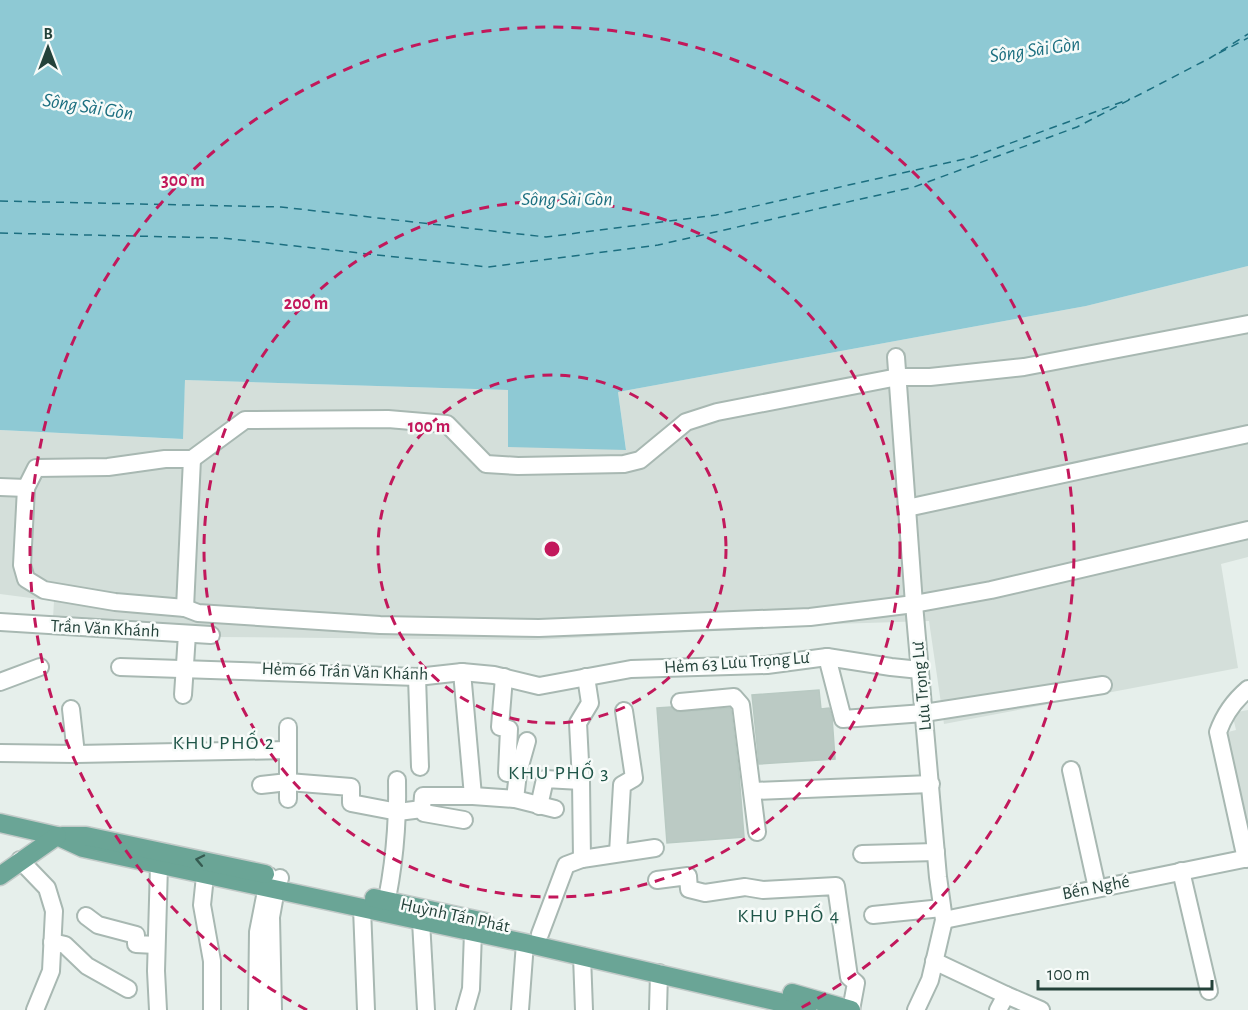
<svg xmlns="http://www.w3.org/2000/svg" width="1248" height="1010" font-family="'Alegreya Sans',sans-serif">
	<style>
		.built { fill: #d4dfda }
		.water { fill: #8ec9d4 }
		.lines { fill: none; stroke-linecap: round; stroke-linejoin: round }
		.ferry { stroke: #1c6f80; stroke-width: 1.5; stroke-dasharray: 8 6; stroke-linecap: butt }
		.building { fill: #bbcac4; stroke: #b8c9c2; stroke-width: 1.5 }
		.minor-casing { stroke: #a8b8b2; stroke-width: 20 }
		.major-casing { stroke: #c2cac8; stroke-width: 21 }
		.minor { stroke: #fff; stroke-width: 16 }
		.major { stroke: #6aa596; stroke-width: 18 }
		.oneway { stroke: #365b51 }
		.ring { fill: none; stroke: #c2185b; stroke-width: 3; stroke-dasharray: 10 8 }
		.labels { text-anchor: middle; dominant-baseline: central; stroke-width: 5; stroke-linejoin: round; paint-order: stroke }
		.street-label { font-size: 18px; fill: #24423a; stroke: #f7fbf9 }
		.water-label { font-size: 20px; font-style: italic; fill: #1c6f80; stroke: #f7fbf9 }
		.neighbourhood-label { font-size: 20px; letter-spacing: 1.5px; fill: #1f5548; stroke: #f7fbf9 }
		.centre { fill: #c2185b; stroke: #f7fbf9; stroke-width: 3 }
		.ring-label { font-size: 18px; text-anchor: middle; font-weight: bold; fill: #c2185b; stroke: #f7fbf9; stroke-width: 5; stroke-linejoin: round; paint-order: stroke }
	</style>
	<rect width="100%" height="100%" fill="#e6efeb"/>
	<g class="built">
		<polygon points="1248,266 1248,557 1221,564 1238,668 944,724 929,621 834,624 534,640 218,637 218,630 53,618 54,601 0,594 0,430 182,439 185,380 509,390 626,449 618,392 1086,306"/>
		<polygon points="1248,710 1248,837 1224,733 1236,730 1232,713"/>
	</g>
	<polygon class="water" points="0,0 1248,0 1248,266 1086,306 618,392 626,450 508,447 508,390 185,380 183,439 0,430"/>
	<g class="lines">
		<g class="ferry">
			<polyline points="1219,53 1248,38"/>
			<polyline points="0,201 281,207 546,237 716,215 973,157 1130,99"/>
			<polyline points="0,233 222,238 488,267 658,245 914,187 1077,127 1210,58 1248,34"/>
		</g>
	</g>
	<g class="building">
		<polygon points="819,690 821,709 829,708 832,717 835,759 759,764 752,695"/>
		<polygon points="671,707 675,711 680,712 730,708 731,710 739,774 744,837 667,843 657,708"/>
	</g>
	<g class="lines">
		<defs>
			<g id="minor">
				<polyline points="1248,324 1024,367 930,377 898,377 717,412 686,422 640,460 624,464 518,466 486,464 447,424 388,419 245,420 192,459 165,459 108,467 36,468 26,488 22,565 26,579 44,590 115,602 185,608 198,613 380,625 539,628 810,617 914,604 991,590 1248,530"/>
				<polyline points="896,357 914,604 938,877 944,920 930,980 916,1010"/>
				<polyline points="0,487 26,488"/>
				<polyline points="907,508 1248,434"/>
				<polyline points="185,608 192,459"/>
				<polyline points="0,622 211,635"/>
				<polyline points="827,657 891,667 920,670"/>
				<polyline points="120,667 417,677 462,672 494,675 539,686 631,669 767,665 827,657 843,719 924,713 1103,685"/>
				<polyline points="462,672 473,796"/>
				<polyline points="417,677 420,767"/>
				<polyline points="504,677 500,727 509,729 507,773 518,773 515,799"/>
				<polyline points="0,682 40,667"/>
				<polyline points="183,695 187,634"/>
				<polyline points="680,702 734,697 741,705 757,832"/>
				<polyline points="71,709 76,754"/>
				<polyline points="288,750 288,727"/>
				<polyline points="0,753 76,754 288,750 288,799"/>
				<polyline points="1071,770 1097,888"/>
				<polyline points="518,773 527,741"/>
				<polyline points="261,785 288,782 351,787 351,803 398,812 422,809"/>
				<polyline points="753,791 931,784"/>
				<polyline points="539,806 545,779 581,781"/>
				<polyline points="422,809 423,796 473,796 515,799 555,809"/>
				<polyline points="422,809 424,813 464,820"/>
				<polyline points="618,853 622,785 634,778 624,711"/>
				<polyline points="862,854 936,852"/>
				<polyline points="582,859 655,848"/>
				<path d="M1246,859L1218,732C1224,715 1235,700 1248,689"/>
				<polyline points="20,860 47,888 54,911 51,971 35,1010"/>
				<polyline points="1181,871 1209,991"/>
				<polyline points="205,876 202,905 212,961 212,1010"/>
				<polyline points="657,880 688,876 689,889 705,893 745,887 763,890 836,886 849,977 856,983 851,1010"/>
				<polyline points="362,908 366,1010"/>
				<path d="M384,913C394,869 398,825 397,780"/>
				<polyline points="873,915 942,908"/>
				<polyline points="86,916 98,925 136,935 136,944 156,945"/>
				<polyline points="944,920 1248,858"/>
				<polyline points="421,921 426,1010"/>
				<polyline points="540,934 566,865 582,859 581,781 578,723 590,703 586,677"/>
				<polyline points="52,942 65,945 87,966 128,989"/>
				<polyline points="582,956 584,1010"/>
				<polyline points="934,961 1006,995"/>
				<polyline points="158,1010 156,971 159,865"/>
				<polyline points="257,1010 258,932 269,876"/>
				<polyline points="273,1010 271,917 276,889 280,878"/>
				<polyline points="465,1010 471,989 473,932"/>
				<polyline points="520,1010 525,943"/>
				<polyline points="658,1010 659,973"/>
				<polyline points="998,1010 1006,995 1041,1010"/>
			</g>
			<g id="major">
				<polyline points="0,823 57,836 83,848 525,943 779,1002 807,1010"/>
				<polyline points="62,836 86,836 265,874"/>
				<polyline points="0,876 57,836"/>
				<polyline points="374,898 485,922"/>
				<polyline points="792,993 851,1010"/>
			</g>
		</defs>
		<use href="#minor" class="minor-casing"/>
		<use href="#major" class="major-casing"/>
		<use href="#minor" class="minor"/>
		<use href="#major" class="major"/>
	</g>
	<defs><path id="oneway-chevron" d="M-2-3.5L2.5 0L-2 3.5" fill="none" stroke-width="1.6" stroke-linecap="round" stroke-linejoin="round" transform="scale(1.5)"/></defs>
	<use class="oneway" href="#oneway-chevron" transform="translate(200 860) rotate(-168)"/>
	<g class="ring">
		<circle cx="552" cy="549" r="174"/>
		<circle cx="552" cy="549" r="348"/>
		<path d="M307 1010A522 522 0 1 1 797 1010"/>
	</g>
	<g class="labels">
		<g class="street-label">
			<text transform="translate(105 629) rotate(3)">Trần Văn Khánh</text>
			<text transform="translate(737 663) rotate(-4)">Hẻm 63 Lưu Trọng Lư</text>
			<text transform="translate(345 672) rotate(2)">Hẻm 66 Trần Văn Khánh</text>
			<text transform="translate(922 686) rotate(-95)">Lưu Trọng Lư</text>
			<text transform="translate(1096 888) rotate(-11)">Bến Nghé</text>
			<text transform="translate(455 916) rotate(12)">Huỳnh Tấn Phát</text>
		</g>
		<g class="water-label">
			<text transform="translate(1035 50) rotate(-8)">Sông Sài Gòn</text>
			<text transform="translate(88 107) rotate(9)">Sông Sài Gòn</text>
			<text x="567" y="199">Sông Sài Gòn</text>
		</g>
		<g class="neighbourhood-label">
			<text x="224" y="743">KHU PHỐ 2</text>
			<text x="559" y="773">KHU PHỐ 3</text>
			<text x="789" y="916">KHU PHỐ 4</text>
		</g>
	</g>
	<circle cx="552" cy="549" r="9" class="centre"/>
	<g class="ring-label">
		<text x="183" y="186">300 m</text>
		<text x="306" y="309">200 m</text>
		<text x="429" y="432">100 m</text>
	</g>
	<g transform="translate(48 48)" stroke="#f7fbf9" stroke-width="4.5" paint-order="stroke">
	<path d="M0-4.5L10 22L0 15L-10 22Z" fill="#24423a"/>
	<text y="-9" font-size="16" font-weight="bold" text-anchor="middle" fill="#24423a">B</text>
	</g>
	<path d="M1038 980v9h174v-9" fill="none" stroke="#24423a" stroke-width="3"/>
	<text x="1047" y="980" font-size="18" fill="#24423a" stroke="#f7fbf9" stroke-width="4.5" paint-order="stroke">100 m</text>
</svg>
